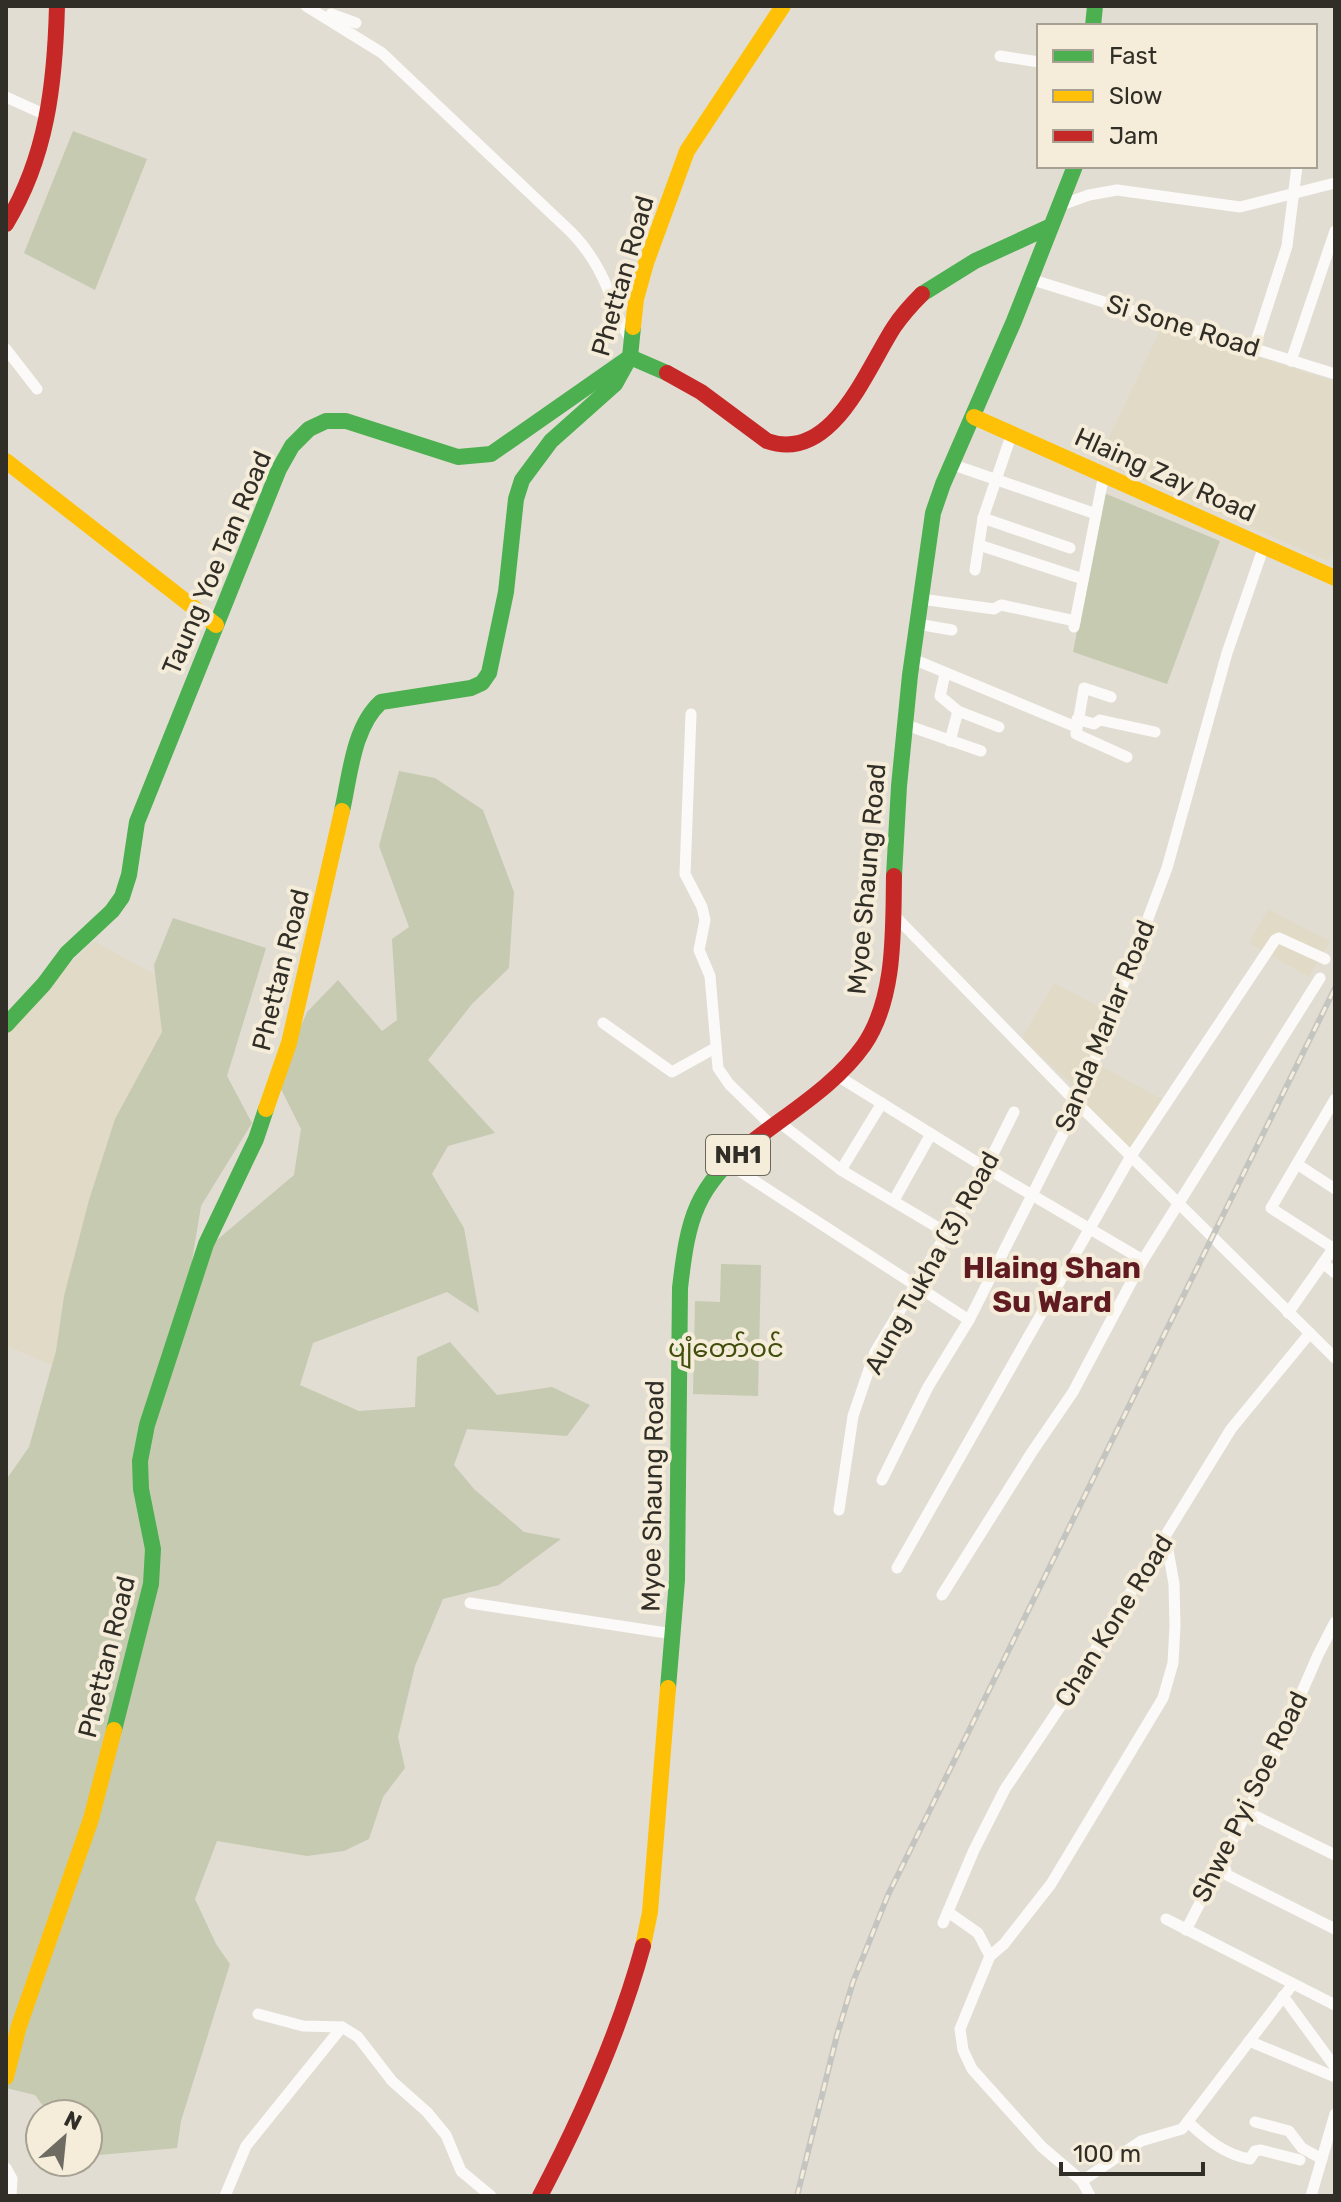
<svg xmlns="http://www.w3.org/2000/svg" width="1341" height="2202" font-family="Rubik,'Noto Sans Myanmar',sans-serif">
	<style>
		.built { fill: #e1dac6 }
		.green { fill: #c6cab0 }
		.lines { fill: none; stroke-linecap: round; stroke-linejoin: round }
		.street { stroke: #fbfaf8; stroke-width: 11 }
		.fast { stroke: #4caf50; stroke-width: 16 }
		.slow { stroke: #ffc107; stroke-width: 16 }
		.jam { stroke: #c62828; stroke-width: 16 }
		.rail-casing { stroke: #c4c4c0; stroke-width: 6 }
		.rail { stroke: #f5edda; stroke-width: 3; stroke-dasharray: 9; stroke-linecap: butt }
		.labels { text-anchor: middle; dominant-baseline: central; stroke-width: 8; stroke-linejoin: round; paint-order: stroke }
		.shield { fill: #f5edda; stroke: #6b675c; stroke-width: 2 }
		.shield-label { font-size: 24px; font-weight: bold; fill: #302e26 }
		.street-label { font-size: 26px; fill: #302e26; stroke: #f5edda }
		.park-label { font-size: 26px; fill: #414e0c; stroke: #f5edda }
		.quarter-label { font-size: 30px; font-weight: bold; fill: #601a21; stroke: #f5edda }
	</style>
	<rect width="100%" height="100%" fill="#e2ddd3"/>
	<g class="built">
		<polygon points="1162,326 1335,382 1335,546 1328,561 1098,460"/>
		<polygon points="1268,909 1330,941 1309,977 1249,943"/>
		<polygon points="94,941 207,1003 45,1520 6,1480 29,1448 52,1365 6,1346 6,1028"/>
		<polygon points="1054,983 1115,1015 1078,1090 1022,1038"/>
		<polygon points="1096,1063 1165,1101 1137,1155 1081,1101"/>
	</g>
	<g class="green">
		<polygon points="73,131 147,159 95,290 24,253"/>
		<polygon points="1104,493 1220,541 1167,684 1073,652"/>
		<polygon points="399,771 435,778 483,810 514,892 509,968 472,1004 428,1060 495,1133 448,1146 432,1174 464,1228 479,1313 447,1292 313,1343 300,1385 359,1411 415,1407 417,1357 450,1342 497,1395 552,1387 590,1405 567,1436 467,1429 454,1465 474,1489 524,1532 561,1539 499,1585 443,1599 415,1666 398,1737 405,1768 383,1797 369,1839 344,1851 307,1856 217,1841 195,1899 216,1944 230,1964 181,2121 177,2148 88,2156 88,2114 49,2114 35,2095 6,2088 6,1480 29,1447 56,1351 64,1296 89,1200 115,1119 162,1032 154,965 173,918 266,948 227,1076 252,1123 201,1206 192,1261 294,1175 301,1129 277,1081 307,1012 338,980 382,1031 397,1020 392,939 409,927 379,846"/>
		<polygon points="721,1264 761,1265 758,1396 693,1394 695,1301 720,1302"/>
	</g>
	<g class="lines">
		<g class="street">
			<path d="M306,6L382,53L571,232C587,248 598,266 607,287C615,305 618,324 632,340"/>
			<polyline points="331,14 356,23"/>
			<polyline points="1000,56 1039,62"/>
			<polyline points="6,97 48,116"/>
			<polyline points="1061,205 1089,195 1117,190 1240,207 1335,183"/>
			<polyline points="1030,279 1335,374"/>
			<polyline points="1254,348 1287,246 1297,166"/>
			<polyline points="6,349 37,389"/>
			<polyline points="1291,361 1335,231"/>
			<polyline points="951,464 1096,514"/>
			<polyline points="983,518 1070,548"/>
			<polyline points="979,545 1083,579"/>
			<polyline points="975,570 983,518 1012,433"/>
			<polyline points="921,599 994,609 1001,605 1075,621"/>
			<polyline points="917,624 952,630"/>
			<polyline points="1074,627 1104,474"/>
			<polyline points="913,659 1076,727"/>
			<polyline points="945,674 940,696 958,711 999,727"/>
			<polyline points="1111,697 1084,688 1076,734 1127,757"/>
			<polyline points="691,714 685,874 702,907 705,920 699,950 710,976 718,1068 729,1084 773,1127"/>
			<polyline points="1077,719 1094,724 1100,720 1155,732"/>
			<polyline points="906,725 981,751"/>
			<polyline points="950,741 958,711"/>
			<polyline points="892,913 1078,1104 1335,1358"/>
			<polyline points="603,1023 672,1072 715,1048"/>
			<polyline points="836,1075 986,1168 1143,1260"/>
			<polyline points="780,1123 841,1170 947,1233"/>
			<polyline points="727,1163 969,1320"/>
			<polyline points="1297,1164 1335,1189"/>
			<polyline points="841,1170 882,1103"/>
			<polyline points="894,1200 931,1134"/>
			<polyline points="1333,1248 1271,1208 1335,1099"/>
			<polyline points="1323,1263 1335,1273"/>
			<polyline points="1288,1313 1335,1246"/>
			<polyline points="882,1480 928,1387 969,1320 1078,1104 1167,868 1227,653 1264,546"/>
			<polyline points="839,1510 853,1416 875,1352 986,1168 1014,1112"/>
			<polyline points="897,1568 1131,1156 1275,940 1279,938 1325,959"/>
			<polyline points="942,1595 1032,1452 1073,1392 1143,1260 1320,978"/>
			<polyline points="470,1603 673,1634"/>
			<polyline points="1247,1812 1335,1855"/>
			<polyline points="1222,1857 1227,1875 1335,1929"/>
			<polyline points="948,1912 978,1933 990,1956"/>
			<polyline points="1166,1919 1335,2005"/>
			<polyline points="943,1923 974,1850 1005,1789 1060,1707 1231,1429 1310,1333"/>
			<polyline points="1186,1930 1263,1781 1318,1655 1335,1622"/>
			<polyline points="1283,1996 1335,2067"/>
			<polyline points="258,2014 303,2026 342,2027 358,2037 392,2081 427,2112 446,2135 461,2171 491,2196"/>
			<polyline points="1249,2041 1335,2077"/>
			<path d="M1188,2122C1205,2138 1225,2155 1250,2159L1255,2151L1261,2150L1300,2160"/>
			<polyline points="1255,2122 1289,2131 1302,2148 1322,2159"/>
			<polyline points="6,2168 12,2179 11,2196"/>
			<polyline points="1082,2181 1141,2141 1182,2129 1293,1984"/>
			<polyline points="225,2196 246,2146 342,2027"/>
			<polyline points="1090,2196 1082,2181 1042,2147 972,2069 963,2050 960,2029 990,1956 1004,1944 1051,1884 1163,1698 1173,1663 1175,1626 1174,1584 1166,1539"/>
			<polyline points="1311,2196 1335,2114"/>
		</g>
		<g class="fast">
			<polyline points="1093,26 1095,6"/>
			<polyline points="922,294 975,261 1051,226"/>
			<path d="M342,811C350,776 353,727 381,702L471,688L482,683L489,673L506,592L516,499L522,480L551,441L615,384L630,357L633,327"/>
			<polyline points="894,876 899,786 910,675 933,513 943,484 1014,321 1075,166"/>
			<polyline points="6,1025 44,984 67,953 112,911 122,897 129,875 137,822 279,469 292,446 309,429 326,421 346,421 458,457 491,454 630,357 667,373"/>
			<path d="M668,1688L677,1580L680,1288C688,1218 695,1187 752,1142"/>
			<polyline points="114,1730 151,1584 153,1549 141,1489 140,1461 147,1425 206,1244 256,1139 266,1109"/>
		</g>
		<g class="slow">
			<polyline points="633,327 636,299 646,263 687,151 783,6"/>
			<polyline points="974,417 1335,578"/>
			<polyline points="6,461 216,625"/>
			<polyline points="266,1109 289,1043 342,811"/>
			<polyline points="643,1946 650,1912 668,1688"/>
			<polyline points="6,2077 19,2026 91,1819 114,1730"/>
		</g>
		<g class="jam">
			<path d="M6,224C47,157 55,83 57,6"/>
			<path d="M667,373L701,392L767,441C832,464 866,370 894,327C902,315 912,304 922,294"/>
			<path d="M752,1142C790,1112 836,1085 864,1045C896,998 893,930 894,876"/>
			<path d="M540,2196C582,2116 619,2034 643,1946"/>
		</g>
		<defs>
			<polyline id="rail" points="797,2196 837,2035 853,1982 888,1895 1335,988"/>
		</defs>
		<use href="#rail" class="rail-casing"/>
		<use href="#rail" class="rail"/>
	</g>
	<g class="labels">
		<rect class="shield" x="706" y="1135" width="64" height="40" rx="6"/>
		<g class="shield-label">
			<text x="738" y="1155">NH1</text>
		</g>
		<g class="street-label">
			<text transform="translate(623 276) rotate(-74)">Phettan Road</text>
			<text transform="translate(1183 326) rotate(17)">Si Sone Road</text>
			<text transform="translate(1165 475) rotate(24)">Hlaing Zay Road</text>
			<text transform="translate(217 563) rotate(-67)">Taung Yoe Tan Road</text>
			<text transform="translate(867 879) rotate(-85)">Myoe Shaung Road</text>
			<text transform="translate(281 970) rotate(-76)">Phettan Road</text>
			<text transform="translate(1105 1026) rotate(-68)">Sanda Marlar Road</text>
			<text transform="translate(932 1263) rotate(-61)">Aung Tukha (3) Road</text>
			<text transform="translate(653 1496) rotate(-89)">Myoe Shaung Road</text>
			<text transform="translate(1114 1621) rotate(-58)">Chan Kone Road</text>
			<text transform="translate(107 1657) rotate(-76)">Phettan Road</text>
			<text transform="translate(1250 1797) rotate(-64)">Shwe Pyi Soe Road</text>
		</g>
		<g class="park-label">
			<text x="726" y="1348">ပျံတော်ဝင်</text>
		</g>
		<g class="quarter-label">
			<text x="1052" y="1268">Hlaing Shan<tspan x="1052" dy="34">Su Ward</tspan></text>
		</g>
	</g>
	<rect width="1341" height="2202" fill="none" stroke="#302e26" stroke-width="16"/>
	<rect x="1037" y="24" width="280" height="144" fill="#f5edda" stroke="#a6a192" stroke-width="2"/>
	<rect x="1053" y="50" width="40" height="12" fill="#4caf50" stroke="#a6a192" stroke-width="2"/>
	<text x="1109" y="64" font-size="24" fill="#302e26">Fast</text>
	<rect x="1053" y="90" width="40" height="12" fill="#ffc107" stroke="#a6a192" stroke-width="2"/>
	<text x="1109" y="104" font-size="24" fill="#302e26">Slow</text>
	<rect x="1053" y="130" width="40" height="12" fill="#c62828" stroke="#a6a192" stroke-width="2"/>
	<text x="1109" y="144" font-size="24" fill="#302e26">Jam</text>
	<g transform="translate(64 2138) rotate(27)"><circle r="38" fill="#f5edda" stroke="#a6a192" stroke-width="2"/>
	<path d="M0-6L14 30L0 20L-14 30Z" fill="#6e6b63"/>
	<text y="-12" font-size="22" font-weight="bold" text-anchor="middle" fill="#302e26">N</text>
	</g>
	<path d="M1061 2162v12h142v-12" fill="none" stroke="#302e26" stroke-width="4"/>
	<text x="1073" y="2162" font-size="24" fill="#302e26" stroke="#f5edda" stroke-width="6" paint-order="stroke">100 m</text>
</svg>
